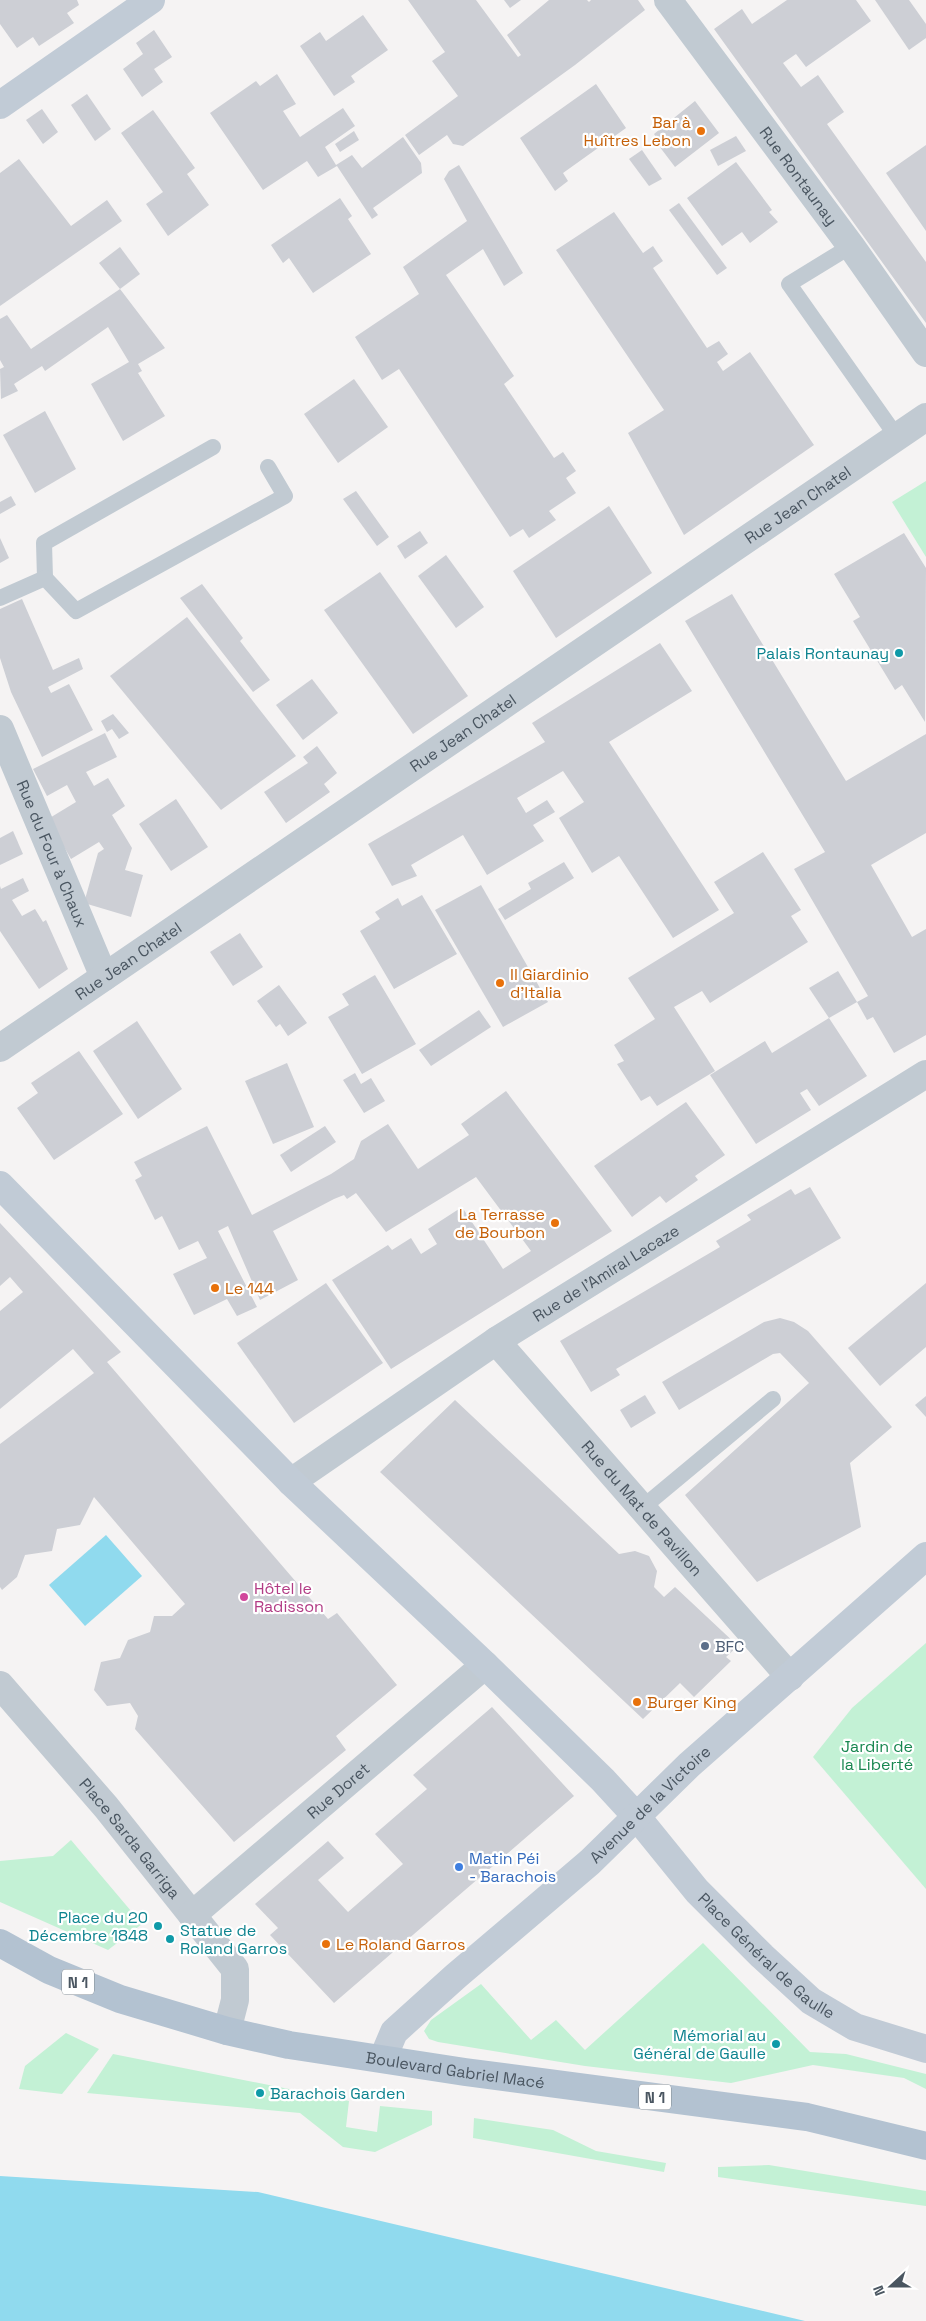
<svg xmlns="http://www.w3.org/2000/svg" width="926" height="2321" font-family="'Space Grotesk',sans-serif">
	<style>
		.green { fill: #c3f1d5 }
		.water { fill: #90daee }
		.building { fill: #cdcfd5 }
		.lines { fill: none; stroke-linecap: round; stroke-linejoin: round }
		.lane { stroke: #c1cad2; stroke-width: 16 }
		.street { stroke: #c1cad2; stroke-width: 28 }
		.secondary { stroke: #c1cbd6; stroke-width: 28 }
		.primary { stroke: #b3c2d1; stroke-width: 28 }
		.food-dot { fill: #e8710a; stroke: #fff; stroke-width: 2 }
		.culture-dot { fill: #0f9aa8; stroke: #fff; stroke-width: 2 }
		.hotel-dot { fill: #d1479c; stroke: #fff; stroke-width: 2 }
		.service-dot { fill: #5c6f8a; stroke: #fff; stroke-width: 2 }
		.shop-dot { fill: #3f7fe0; stroke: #fff; stroke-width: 2 }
		.labels { text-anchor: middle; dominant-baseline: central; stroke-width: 4.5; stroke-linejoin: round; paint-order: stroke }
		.shield { fill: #fff; stroke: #808990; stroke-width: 1 }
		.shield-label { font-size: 15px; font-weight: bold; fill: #4a5661 }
		.food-label { font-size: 16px; fill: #c56008; stroke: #fff; text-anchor: start }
		.street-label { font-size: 16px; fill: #4a5661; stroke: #fff }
		.culture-label { font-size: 16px; fill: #0d838f; stroke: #fff; text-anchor: end }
		.hotel-label { font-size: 16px; fill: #b23c85; stroke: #fff; text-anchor: start }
		.service-label { font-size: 16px; fill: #4e5e75; stroke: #fff; text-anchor: start }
		.park-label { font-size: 16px; fill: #17864f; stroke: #fff }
		.shop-label { font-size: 16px; fill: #366cbe; stroke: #fff; text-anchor: start }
	</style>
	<rect width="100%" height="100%" fill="#f5f3f3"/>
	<g class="green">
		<polygon points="926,481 926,557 892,502"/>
		<polygon points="926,1643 926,1889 813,1757 852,1708"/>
		<polygon points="71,1840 142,1924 108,1950 0,1902 0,1861 53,1856"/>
		<polygon points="703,1943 810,2052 846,2054 926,2074 926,2089 904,2078 813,2065 731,2083 585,2066 438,2042 429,2039 424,2031 431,2020 481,1984 531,2040 556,2020 585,2050"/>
		<polygon points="66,2033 99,2049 62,2094 19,2089 25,2066"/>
		<polygon points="113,2054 349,2101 346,2127 377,2132 380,2106 432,2111 432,2125 375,2152 343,2147 300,2113 87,2093"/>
		<polygon points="474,2118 553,2130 596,2151 666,2163 664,2172 473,2138"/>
		<polygon points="769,2165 926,2191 926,2206 718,2177 718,2167"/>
	</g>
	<g class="water">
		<polygon points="106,1535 142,1576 85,1626 49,1585"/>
		<polygon points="0,2176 258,2192 805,2321 0,2321"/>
	</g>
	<g class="building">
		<polygon points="0,0 77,0 79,5 67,13 74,23 39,46 33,37 17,48 0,24"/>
		<polygon points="408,0 476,0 518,57 521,55 507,35 549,0 587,0 589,2 591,0 638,0 645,10 575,65 463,146 453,144 447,135 419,155 405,135 458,96 432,61 445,52"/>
		<polygon points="504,0 521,0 510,8"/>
		<polygon points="787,0 856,0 871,21 806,67 796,54 783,63 801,87 818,75 844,112 827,124 926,262 926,323 714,29 742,9 752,24"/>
		<polygon points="875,0 909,0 926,24 926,38 909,50"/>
		<polygon points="363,15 388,50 351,76 355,82 334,96 300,46 320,32 326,41"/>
		<polygon points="154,30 172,57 154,69 163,82 142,97 123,69 143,54 136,43"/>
		<polygon points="277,74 296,104 283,111 300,137 343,108 355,126 325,147 336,165 352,155 362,168 403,137 421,163 422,173 373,208 378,215 372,219 337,166 318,177 307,161 263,190 210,113 256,81 260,86"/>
		<polygon points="596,84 626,128 563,173 568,181 555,191 520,138"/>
		<polygon points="87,94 111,129 95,141 71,105"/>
		<polygon points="695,101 719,133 675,167 653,138 656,137 654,134"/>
		<polygon points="42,109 58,132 43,144 26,120"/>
		<polygon points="153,110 195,168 187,174 209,205 168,236 146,204 163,192 121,133"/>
		<polygon points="354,131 359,140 340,152 335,144"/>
		<polygon points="736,136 746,151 718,166 710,150"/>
		<polygon points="926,145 926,231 886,173"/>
		<polygon points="642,150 662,179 649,186 629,159"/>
		<polygon points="19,159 71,226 107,200 122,221 0,306 0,173"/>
		<polygon points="736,162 772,210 769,212 778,222 750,243 742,232 722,246 687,198"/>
		<polygon points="459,165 523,273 504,286 483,249 446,275 514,376 504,384 554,458 563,452 576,471 566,478 576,493 549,511 556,520 529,538 523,529 510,537 399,369 382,380 355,337 419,294 403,267 467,221 444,179 449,171"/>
		<polygon points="340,198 352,216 348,219 371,254 313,293 289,258 283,263 271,245"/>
		<polygon points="679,203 727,268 717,275 669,210"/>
		<polygon points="614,212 643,253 653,246 663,261 653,268 707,348 719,341 728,354 717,362 723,371 750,352 814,445 684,535 628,433 664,410 556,250"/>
		<polygon points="120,247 140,274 120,289 99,263"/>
		<polygon points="120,289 165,348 138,364 142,371 138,373 165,416 123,441 91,384 129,362 108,327 45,371 42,366 14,384 18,391 1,399 0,369 4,367 0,360 0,319 7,315 31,349"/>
		<polygon points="354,379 388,427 338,463 304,414"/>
		<polygon points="45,411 76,469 35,493 3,435"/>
		<polygon points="356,491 389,537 377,546 343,499"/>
		<polygon points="11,496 16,505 0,514 0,502"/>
		<polygon points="609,506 652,573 556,638 513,571"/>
		<polygon points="420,531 428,543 405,559 397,546"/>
		<polygon points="904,533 926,568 925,722 902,685 895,690 853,621 860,617 834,574"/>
		<polygon points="0,538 9,558 0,563"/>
		<polygon points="446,555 484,607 456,628 418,576"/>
		<polygon points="380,572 468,696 413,734 324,610"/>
		<polygon points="202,584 243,638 240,641 270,680 253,692 180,598"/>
		<polygon points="732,594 846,781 926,734 926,833 871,865 912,937 926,929 926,1035 894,1053 873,1017 867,1020 857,1002 868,996 794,869 825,852 685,621"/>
		<polygon points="22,599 53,670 79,658 83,669 48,687 51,693 69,684 93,730 42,757 11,692 0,658 0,609"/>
		<polygon points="187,617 296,756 221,810 110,676"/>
		<polygon points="660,643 692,691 609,742 719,910 673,938 619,856 592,873 559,818 584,802 563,771 517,798 526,813 547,800 555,812 533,825 544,841 487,875 463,835 411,865 417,876 392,886 368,844 545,742 532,723"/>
		<polygon points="312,679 338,713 303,740 276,705"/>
		<polygon points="113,714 129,733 119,739 112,729 107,732 101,721"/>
		<polygon points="105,733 117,757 86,772 94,786 108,778 125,806 112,815 132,848 125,870 143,875 131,917 84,903 98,853 104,849 99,842 71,859 48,819 76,802 67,785 47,796 33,769"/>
		<polygon points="317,746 337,773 324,784 330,792 286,823 264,792 308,763 303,757"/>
		<polygon points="176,799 208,847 171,871 139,824"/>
		<polygon points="13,831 23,854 0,865 0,838"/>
		<polygon points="763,852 801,910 791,916 808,942 710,1003 702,991 674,1007 715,1071 657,1106 650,1096 641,1101 617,1064 624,1061 614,1045 655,1019 628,978 734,913 714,882"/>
		<polygon points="564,862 574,878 505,920 498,909 531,889 528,883"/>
		<polygon points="23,878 29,891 12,900 22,916 35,909 43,922 46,920 68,969 39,989 0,931 0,886 1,889"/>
		<polygon points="481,885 548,1002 503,1027 435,910"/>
		<polygon points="422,895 457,954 394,989 360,931 380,919 375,912 398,898 402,906"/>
		<polygon points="240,933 263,967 233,986 210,952"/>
		<polygon points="838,971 857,1002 829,1018 809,988"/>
		<polygon points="375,975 416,1044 362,1074 328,1017 349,1005 342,994"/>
		<polygon points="279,985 307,1023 288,1036 280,1024 276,1027 257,1001"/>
		<polygon points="479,1010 491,1027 431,1066 419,1050"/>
		<polygon points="829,1018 867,1076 819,1106 807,1089 800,1093 811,1110 756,1144 710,1075 765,1041 772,1053"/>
		<polygon points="137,1021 182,1089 138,1119 93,1051"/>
		<polygon points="79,1051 123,1114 54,1160 17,1108 38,1093 31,1083"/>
		<polygon points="287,1063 314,1127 273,1144 245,1081"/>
		<polygon points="355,1073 361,1084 371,1078 385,1101 364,1113 343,1080"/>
		<polygon points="506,1091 612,1231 391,1369 332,1280 388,1245 392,1250 411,1238 421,1254 437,1244 428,1229 462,1207 503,1269 531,1251 476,1177 386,1232 356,1193 347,1199 344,1195 334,1199 273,1231 298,1280 260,1300 228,1226 218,1231 257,1307 237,1316 227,1299 194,1315 173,1274 207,1258 198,1241 179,1250 162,1216 155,1220 135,1180 142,1176 134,1162 207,1126 252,1215 331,1174 354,1159 361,1141 388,1124 418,1169 469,1135 461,1124"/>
		<polygon points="686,1102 725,1155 695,1176 698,1180 666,1203 660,1196 632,1217 594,1166"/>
		<polygon points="325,1126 336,1142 291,1172 280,1155"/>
		<polygon points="810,1187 841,1238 616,1369 620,1375 591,1392 560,1341 720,1247 716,1241 751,1220 747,1215 791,1189 795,1195"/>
		<polygon points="0,1223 121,1352 107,1362 328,1619 337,1613 397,1685 336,1736 346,1750 234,1842 135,1729 138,1716 130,1703 107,1706 94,1690 101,1662 120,1658 128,1640 150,1632 154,1616 172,1616 185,1604 94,1497 80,1525 57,1529 52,1551 25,1555 17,1577 2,1590 0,1587 0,1444 94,1373 73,1349 0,1409 0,1311 23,1292 10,1277 0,1286"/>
		<polygon points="326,1283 383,1363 294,1423 237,1343"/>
		<polygon points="926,1283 926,1347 880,1386 848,1348"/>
		<polygon points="780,1318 794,1322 808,1331 892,1427 850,1463 861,1527 757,1582 685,1495 809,1383 780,1353 773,1354 679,1410 662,1382 764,1322"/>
		<polygon points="645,1395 656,1413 631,1428 620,1410"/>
		<polygon points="926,1396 926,1417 915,1405"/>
		<polygon points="455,1400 619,1554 635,1551 649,1556 657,1571 654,1587 664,1597 675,1587 738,1646 726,1657 731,1661 694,1697 680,1683 643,1719 380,1472"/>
		<polygon points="492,1707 574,1796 334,2003 270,1935 278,1928 255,1904 328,1841 344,1858 318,1880 348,1912 403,1864 375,1834 427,1789 413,1775"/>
	</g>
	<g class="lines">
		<g class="lane">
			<polyline points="851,246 789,284 897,437"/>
			<polyline points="45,578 44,543 213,447"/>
			<polyline points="0,598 45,578 76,611 285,496 268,467"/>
			<polyline points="642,1508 773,1399"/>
		</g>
		<g class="street">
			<path id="s1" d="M668,0L851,246L926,353"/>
			<path id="s2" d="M0,729L104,977"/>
			<path id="s3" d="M0,1048L926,417"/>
			<path id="s4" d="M496,1341L790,1677"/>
			<path id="s5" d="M291,1482L496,1341L926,1074"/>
			<path id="s6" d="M0,1685L106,1807L235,1969V2000L227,2031"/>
			<path id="s7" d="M192,1915L485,1665"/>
		</g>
		<g class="secondary">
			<polyline points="0,105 151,0"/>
			<path id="s8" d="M0,1185L291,1482L485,1665L603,1780L637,1817L697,1891L762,1956L811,2001L855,2027L926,2049"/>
			<path id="s9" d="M383,2058L394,2032L456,1976L590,1862L689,1765L926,1556"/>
		</g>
		<path class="primary" id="s10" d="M0,1943L49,1970L120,1999L227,2031L289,2045L465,2072L807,2117L926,2146"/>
	</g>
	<g class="food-dot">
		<circle cx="701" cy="131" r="5"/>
		<circle cx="500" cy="983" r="5"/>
		<circle cx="555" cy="1223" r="5"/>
		<circle cx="215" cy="1288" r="5"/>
		<circle cx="637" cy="1702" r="5"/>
		<circle cx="326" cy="1944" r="5"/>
	</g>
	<g class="culture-dot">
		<circle cx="899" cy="653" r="5"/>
		<circle cx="158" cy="1926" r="5"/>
		<circle cx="170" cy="1939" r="5"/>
		<circle cx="776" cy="2044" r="5"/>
		<circle cx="260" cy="2093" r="5"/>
	</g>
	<circle class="hotel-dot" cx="244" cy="1597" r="5"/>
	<circle class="service-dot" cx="705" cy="1646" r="5"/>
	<circle class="shop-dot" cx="459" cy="1867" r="5"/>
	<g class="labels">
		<g class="shield">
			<rect x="62" y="1969.5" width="32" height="25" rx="4"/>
			<rect x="639" y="2084.5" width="32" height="25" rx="4"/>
		</g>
		<g class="shield-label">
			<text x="78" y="1982">N 1</text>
			<text x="655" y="2097">N 1</text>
		</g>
		<g class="food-label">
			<text x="691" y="122" text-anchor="end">Bar à<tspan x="691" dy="18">Huîtres Lebon</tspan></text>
			<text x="510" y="974">Il Giardinio<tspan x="510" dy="18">d'Italia</tspan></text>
			<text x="545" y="1214" text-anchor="end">La Terrasse<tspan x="545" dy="18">de Bourbon</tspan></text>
			<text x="225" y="1288">Le 144</text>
			<text x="647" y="1702">Burger King</text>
			<text x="336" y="1944">Le Roland Garros</text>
		</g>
		<g class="street-label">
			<text stroke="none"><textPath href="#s1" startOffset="219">Rue Rontaunay</textPath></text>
			<text stroke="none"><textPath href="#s3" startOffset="965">Rue Jean Chatel</textPath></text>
			<text stroke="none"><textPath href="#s3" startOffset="560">Rue Jean Chatel</textPath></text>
			<text stroke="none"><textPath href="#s2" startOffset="135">Rue du Four à Chaux</textPath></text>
			<text stroke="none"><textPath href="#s3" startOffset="155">Rue Jean Chatel</textPath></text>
			<text stroke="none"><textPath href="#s5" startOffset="378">Rue de l'Amiral Lacaze</textPath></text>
			<text stroke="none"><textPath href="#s4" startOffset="222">Rue du Mat de Pavillon</textPath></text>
			<text stroke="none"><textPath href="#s7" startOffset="192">Rue Doret</textPath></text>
			<text stroke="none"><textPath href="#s9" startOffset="371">Avenue de la Victoire</textPath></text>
			<text stroke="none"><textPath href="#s6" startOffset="201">Place Sarda Garriga</textPath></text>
			<text stroke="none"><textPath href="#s8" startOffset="1088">Place Général de Gaulle</textPath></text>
			<text stroke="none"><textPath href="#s10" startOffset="476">Boulevard Gabriel Macé</textPath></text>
		</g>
		<g class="culture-label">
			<text x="889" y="653">Palais Rontaunay</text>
			<text x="148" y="1917">Place du 20<tspan x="148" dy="18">Décembre 1848</tspan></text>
			<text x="180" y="1930" text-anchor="start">Statue de<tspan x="180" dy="18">Roland Garros</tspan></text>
			<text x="766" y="2035">Mémorial au<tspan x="766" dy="18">Général de Gaulle</tspan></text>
			<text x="270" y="2093" text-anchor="start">Barachois Garden</text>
		</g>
		<g class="hotel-label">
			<text x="254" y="1588">Hôtel le<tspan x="254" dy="18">Radisson</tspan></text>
		</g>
		<g class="service-label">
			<text x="715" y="1646">BFC</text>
		</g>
		<g class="park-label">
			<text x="877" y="1746">Jardin de<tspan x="877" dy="18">la Liberté</tspan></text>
		</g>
		<g class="shop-label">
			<text x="469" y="1858">Matin Péi<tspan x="469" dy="18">- Barachois</tspan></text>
		</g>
	</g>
	<g transform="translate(891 2286) rotate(249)" stroke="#ffffff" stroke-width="4" paint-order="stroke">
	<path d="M0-4L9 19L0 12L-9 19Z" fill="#4a5661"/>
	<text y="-8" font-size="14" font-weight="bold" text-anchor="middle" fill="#4a5661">N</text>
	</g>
</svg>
